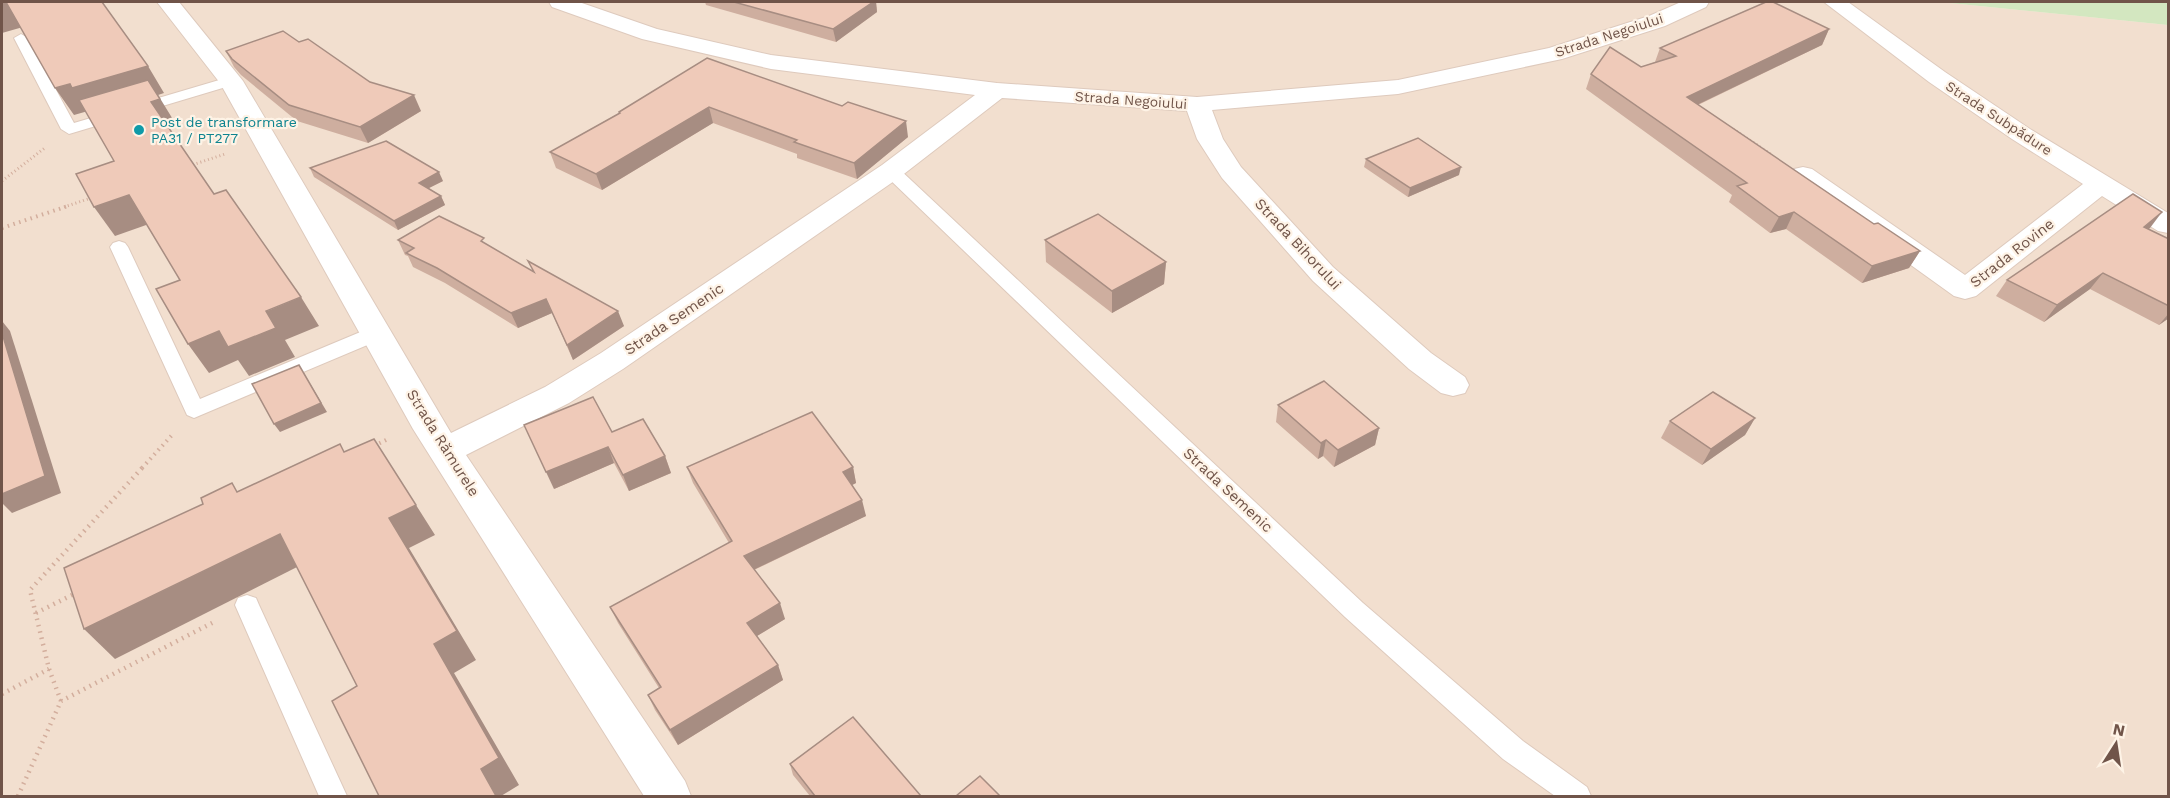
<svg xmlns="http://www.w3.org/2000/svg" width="2170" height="798" font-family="'Work Sans',sans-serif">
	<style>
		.residential { fill: #f2dfcf }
		.green { fill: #d3e7c0 }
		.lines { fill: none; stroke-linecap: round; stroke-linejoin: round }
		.lane-casing { stroke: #decabd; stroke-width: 2 }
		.street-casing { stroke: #decabd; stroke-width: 2 }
		.path-far2 { stroke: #d3ae9d; stroke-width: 3; stroke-dasharray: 1 3; stroke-linecap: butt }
		.path-far1 { stroke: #d3ae9d; stroke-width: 4; stroke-dasharray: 1.5 4.5; stroke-linecap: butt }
		.path { stroke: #d3ae9d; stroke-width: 4.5; stroke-dasharray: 1.5 5; stroke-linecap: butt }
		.lane { fill: #fff; fill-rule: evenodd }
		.street { fill: #fff; fill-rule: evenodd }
		.wall { fill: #ceae9f }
		.shaded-wall { fill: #a78d82 }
		.building { fill: #efcab9; stroke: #a78d82; stroke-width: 1.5 }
		.culture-dot { fill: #0f9aa8; stroke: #fef3e6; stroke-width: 2 }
		.labels { text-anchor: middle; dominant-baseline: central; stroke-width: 4.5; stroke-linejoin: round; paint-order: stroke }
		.far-street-label { font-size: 14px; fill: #705449; stroke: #fef3e6 }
		.far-culture-label { font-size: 14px; fill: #0d838f; stroke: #fef3e6; text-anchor: start }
		.street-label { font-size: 15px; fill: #705449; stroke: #fef3e6 }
	</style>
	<rect width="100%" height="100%" fill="#fbeee0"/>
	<polygon class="residential" points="2,2 1940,2 2168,25 2168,796 2,796"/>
	<polygon class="green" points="1940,2 2168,2 2168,25"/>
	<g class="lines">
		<defs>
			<g id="lane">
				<polygon points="21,34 28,38 74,123 226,78 236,78 239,81 236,84 69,134 61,129 14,38"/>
				<polygon points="891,166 897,167 1363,603 1523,741 1587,787 1591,796 1555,796 1503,759 1345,617 885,175 883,171 885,167"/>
				<polygon points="119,241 125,243 128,247 200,399 370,328 377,326 384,328 387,333 384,338 201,415 194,418 187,415 110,247 113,243"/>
				<polygon points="247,595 256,598 259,605 347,796 319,796 235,605 238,598"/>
			</g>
			<g id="street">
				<polygon points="157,2 179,2 243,81 451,433 545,387 601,353 882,165 975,95 771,69 642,39 552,7 549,2 579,2 657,29 771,55 997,83 1197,97 1398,80 1549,48 1649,16 1681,2 1709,2 1706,7 1665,26 1562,59 1398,94 1212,110 1223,139 1241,167 1333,267 1431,353 1465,377 1469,385 1465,393 1453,396 1441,393 1409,369 1313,281 1222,178 1197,139 1187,111 1002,98 900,177 623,369 569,403 466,455 685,781 691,796 644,796 413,429 220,83"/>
				<polygon points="1824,2 1848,2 1945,72 2030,129 2168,213 2168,233 2158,231 2102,196 1976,296 1965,299 1954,296 1794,181 1790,175 1794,169 1803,167 1812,169 1965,275 2083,184 2012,139 1929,82"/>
			</g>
		</defs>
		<use href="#lane" class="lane-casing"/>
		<use href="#street" class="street-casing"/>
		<g class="path-far2">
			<polyline points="1733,129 1772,155"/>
			<polyline points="189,166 225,154"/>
			<polyline points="2,181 46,147"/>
			<polyline points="64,207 94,197"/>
		</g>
		<g class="path-far1">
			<polyline points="2,228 68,206"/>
			<polyline points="374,446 388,439"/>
			<polyline points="142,468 173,434"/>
		</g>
		<g class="path">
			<polyline points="36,613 76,593"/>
			<polyline points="2,694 49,669"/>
			<polyline points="61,701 49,669 30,590 143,467"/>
			<polyline points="18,796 61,701 214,622"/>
		</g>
		<use href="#lane" class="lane"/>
		<use href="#street" class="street"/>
	</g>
	<g class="wall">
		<polygon points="705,2 876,2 877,12 836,42 706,5"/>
		<polygon points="1829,29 1822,45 1698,105 1874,224 1920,251 1909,268 1862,283 1786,229 1770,233 1729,202 1732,195 1586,89 1591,74 1641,67 1655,62 1660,48"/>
		<polygon points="299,42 370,82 421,111 368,143 297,121 241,75 234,67 226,51"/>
		<polygon points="707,58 908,137 857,179 797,158 797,154 713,123 602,190 556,168 550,152 619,113 619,112"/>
		<polygon points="1366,159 1459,175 1408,197 1364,167"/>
		<polygon points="310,168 443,181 429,188 441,196 445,205 398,230 314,177"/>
		<polygon points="2149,229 2169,239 2169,318 2159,325 2090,289 2044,322 1996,296 2007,280"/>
		<polygon points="398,240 487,245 624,326 573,360 552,313 518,328 445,283 413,267 408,256 405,255"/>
		<polygon points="1045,240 1166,262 1164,284 1112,313 1046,262"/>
		<polygon points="1278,405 1379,428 1375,445 1334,467 1323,456 1318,459 1276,422"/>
		<polygon points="1755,418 1745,435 1702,465 1661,438 1670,421"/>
		<polygon points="612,432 665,456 671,473 629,491 614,463 554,489"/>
		<polygon points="687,467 853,467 856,483 852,485 866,516 754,570 785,619 757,636 778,665 783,680 678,745 655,710 648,695 659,688 618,623 610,607 729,543 693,483"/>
		<polygon points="790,764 921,796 810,796 793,775"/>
	</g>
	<g class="shaded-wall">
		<polygon points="2,2 6,2 23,27 2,33"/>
		<polygon points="873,2 876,2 877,12 836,42 833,29"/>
		<polygon points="1829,29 1822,45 1680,113 1687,97"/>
		<polygon points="148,66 164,93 158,95 177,126 168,129 88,111 74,115 55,88 70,84"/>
		<polygon points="414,95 421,111 368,143 360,127"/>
		<polygon points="709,107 713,123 602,190 596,174"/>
		<polygon points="906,121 908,137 857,179 854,163"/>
		<polygon points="1461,167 1459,175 1408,197 1410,188"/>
		<polygon points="439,172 443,181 423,191 419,183"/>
		<polygon points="129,195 149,224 115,236 94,207"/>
		<polygon points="441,196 445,205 398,230 394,221"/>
		<polygon points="1794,212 1786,229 1770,233 1779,217"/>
		<polygon points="2162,212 2150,228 2132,243 2144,227"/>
		<polygon points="1920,251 1909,268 1862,283 1872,266"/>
		<polygon points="1166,262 1164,284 1112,313 1112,291"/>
		<polygon points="2103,273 2090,289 2044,322 2057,305"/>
		<polygon points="301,297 319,326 285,340 295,357 249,376 238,360 209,373 188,344"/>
		<polygon points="546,299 552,313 518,328 511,313"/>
		<polygon points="618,311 624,326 573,360 567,345"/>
		<polygon points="2169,313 2169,318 2159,325"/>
		<polygon points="2,321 10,331 61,493 12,513 2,503"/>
		<polygon points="299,365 327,412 280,432 274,424"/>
		<polygon points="1755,418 1745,435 1702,465 1711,449"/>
		<polygon points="1379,428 1375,445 1334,467 1338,450"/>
		<polygon points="1326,440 1323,456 1318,459 1321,443"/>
		<polygon points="608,447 614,463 554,489 546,472"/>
		<polygon points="665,456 671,473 629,491 623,475"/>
		<polygon points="853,467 856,483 846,488 843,472"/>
		<polygon points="862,500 866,516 749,572 744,556"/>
		<polygon points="416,505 435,535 409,548 476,660 454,673 519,785 501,796 496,796 481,769 434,644 389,518"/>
		<polygon points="280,534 303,564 115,659 84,629"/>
		<polygon points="780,603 785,619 752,639 747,623"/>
		<polygon points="778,665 783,680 678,745 670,730"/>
	</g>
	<g class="building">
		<polygon points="6,2 102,2 148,66 72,88 70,84 55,88"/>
		<polygon points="734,2 873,2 833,29"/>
		<polygon points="1766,2 1773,2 1829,29 1687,97 1874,224 1878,223 1920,251 1872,266 1794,212 1779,217 1737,186 1747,183 1591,74 1610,47 1641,67 1676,56 1660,48"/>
		<polygon points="283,31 299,42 308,39 370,82 414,95 360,127 289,105 232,59 226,51"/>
		<polygon points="707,58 842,106 848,102 906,121 854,163 794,142 797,140 709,107 596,174 550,152 620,113 619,112"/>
		<polygon points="148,80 160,99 151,102 214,194 226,190 301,297 266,311 276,328 228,347 219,331 188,344 156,289 180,280 129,195 94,207 76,174 114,161 79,100"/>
		<polygon points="1418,138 1461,167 1410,188 1366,159"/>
		<polygon points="386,141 439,172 419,183 441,196 394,221 310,168"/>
		<polygon points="2133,194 2162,212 2144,227 2169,239 2169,306 2103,273 2057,305 2007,280"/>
		<polygon points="1098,214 1166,262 1112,291 1045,240"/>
		<polygon points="439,216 484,238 481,241 534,272 528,261 618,311 567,345 546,299 511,313 437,268 406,253 414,248 398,240"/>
		<polygon points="2,333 45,476 2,494"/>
		<polygon points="299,365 321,403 274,424 252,384"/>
		<polygon points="1324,381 1379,428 1338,450 1326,440 1321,443 1278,405"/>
		<polygon points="1713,392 1755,418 1711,449 1670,421"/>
		<polygon points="593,397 612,432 643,419 665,456 623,475 608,447 546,472 524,425"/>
		<polygon points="812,412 853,467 843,472 862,500 744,556 780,603 747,623 778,665 670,730 648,695 661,687 610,607 732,541 687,467"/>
		<polygon points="374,439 416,505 389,518 457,631 434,644 499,758 481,769 496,796 379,796 332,701 357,686 280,534 84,629 64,568 203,504 201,498 232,483 237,492 340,444 344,452"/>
		<polygon points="853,717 921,796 815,796 790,764"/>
		<polygon points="980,776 1000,796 956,796"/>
	</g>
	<circle class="culture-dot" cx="139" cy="130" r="6"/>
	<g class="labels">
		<g class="far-street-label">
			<text transform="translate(1609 35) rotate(-18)">Strada Negoiului</text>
			<text transform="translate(1131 100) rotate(4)">Strada Negoiului</text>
			<text transform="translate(1999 118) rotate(33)">Strada Subpădure</text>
		</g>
		<g class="far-culture-label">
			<text x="151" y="122">Post de transformare<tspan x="151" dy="16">PA31 / PT277</tspan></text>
		</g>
		<g class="street-label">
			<text transform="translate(1298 244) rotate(47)">Strada Bihorului</text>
			<text transform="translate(2012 253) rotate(-38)">Strada Rovine</text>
			<text transform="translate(674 319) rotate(-34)">Strada Semenic</text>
			<text transform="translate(443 443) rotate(58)">Strada Rămurele</text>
			<text transform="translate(1228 490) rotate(43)">Strada Semenic</text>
		</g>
	</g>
	<rect width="2170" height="798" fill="none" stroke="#705449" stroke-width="6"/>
	<g transform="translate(2116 744) rotate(12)" stroke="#fef3e6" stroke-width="4.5" paint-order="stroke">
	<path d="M0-4.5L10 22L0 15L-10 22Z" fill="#705449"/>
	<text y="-9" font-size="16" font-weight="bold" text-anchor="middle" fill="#705449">N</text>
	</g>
</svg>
